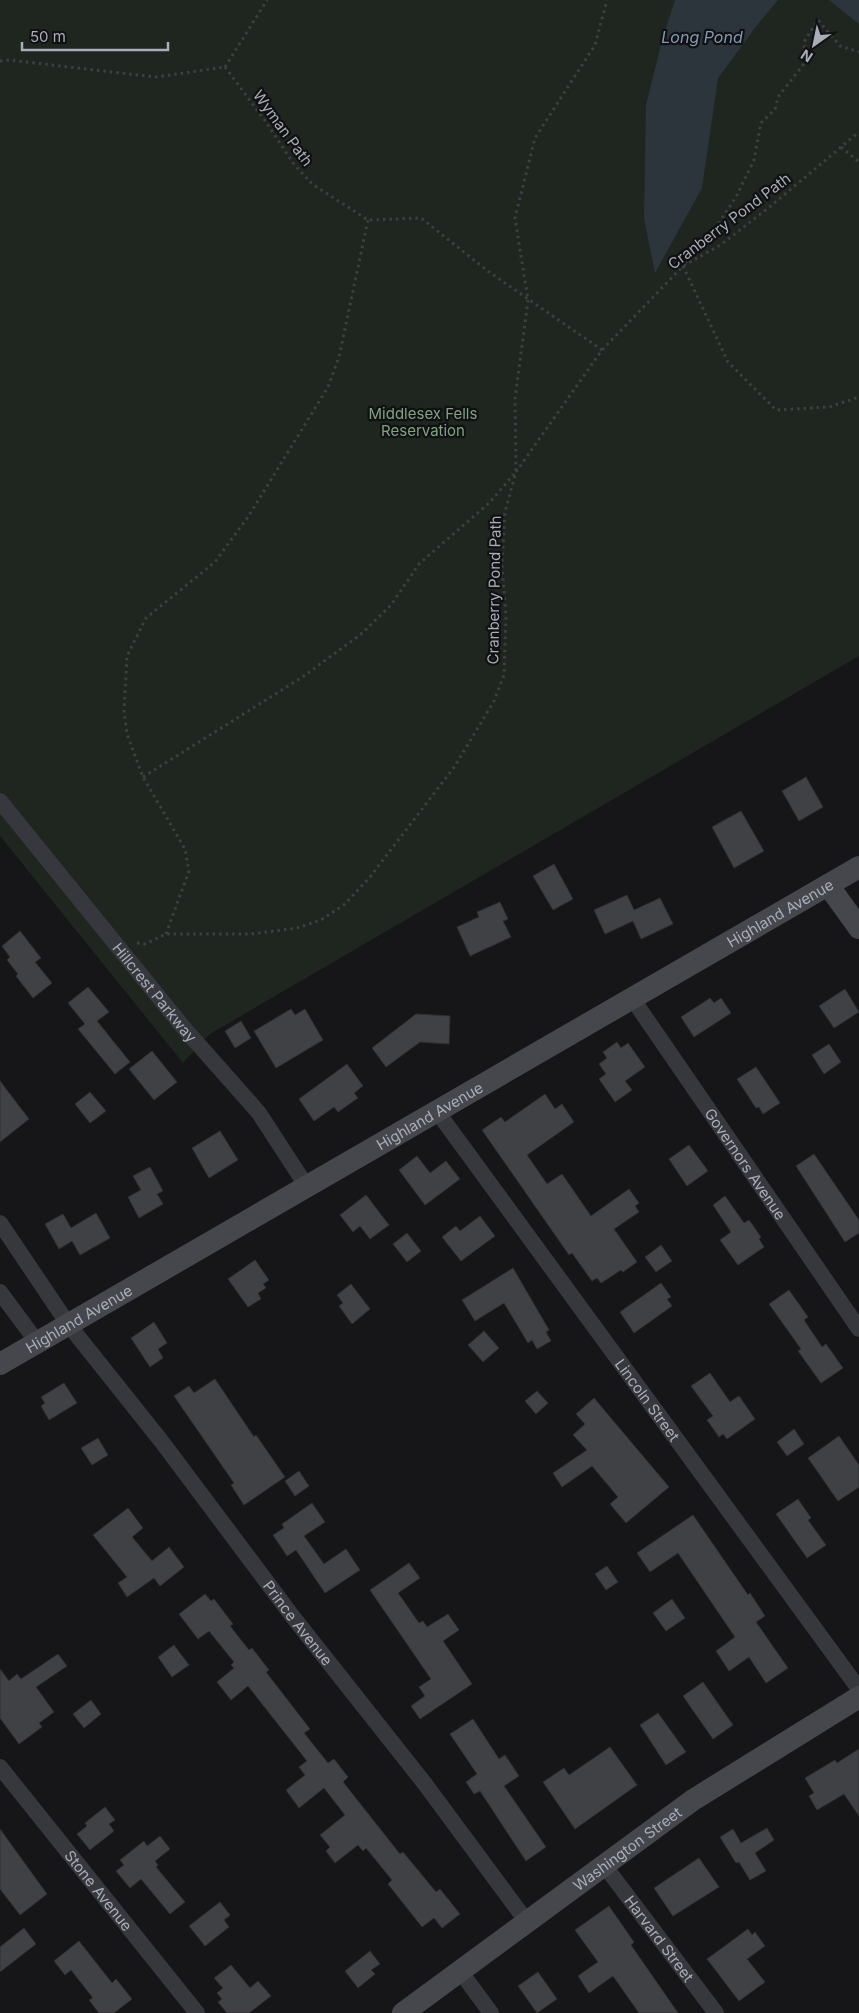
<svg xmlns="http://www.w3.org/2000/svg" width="859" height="2013" font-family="Inter,sans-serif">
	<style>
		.green { fill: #1e261f }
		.water { fill: #2c353c }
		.building { fill: #404145; stroke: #303034 }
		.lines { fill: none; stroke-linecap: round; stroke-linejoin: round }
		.path { stroke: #3d3f44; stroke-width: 3; stroke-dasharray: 2.5 4; stroke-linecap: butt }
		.street { stroke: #37383d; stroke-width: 16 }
		.secondary { stroke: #45474d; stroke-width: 22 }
		.labels { text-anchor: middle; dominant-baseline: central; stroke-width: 4.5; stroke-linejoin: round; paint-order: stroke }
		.street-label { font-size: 15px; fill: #a8adb8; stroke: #111113 }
		.park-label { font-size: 15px; fill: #7fa381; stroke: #111113 }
		.water-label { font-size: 16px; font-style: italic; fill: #7f9bb3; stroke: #111113 }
	</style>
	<rect width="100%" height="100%" fill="#161618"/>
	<polygon class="green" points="0,0 859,0 859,656 210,1034 183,1063 0,836"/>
	<g class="water">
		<polygon points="675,0 778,0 758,24 718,78 702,188 655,273 644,218 646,105 663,37"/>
		<polygon points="829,0 859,0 859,24"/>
	</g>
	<g class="building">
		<polygon points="806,777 823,807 799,821 782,791"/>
		<polygon points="741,811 764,851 734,868 712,827"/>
		<polygon points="554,864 573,899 553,910 533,876"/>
		<polygon points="627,895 634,910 660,898 673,924 641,939 633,921 605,934 594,910"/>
		<polygon points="500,902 508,919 503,921 511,937 470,956 457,927 479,917 477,912"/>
		<polygon points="20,931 41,958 35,962 52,983 33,998 16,976 18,974 7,960 10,957 2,946"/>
		<polygon points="88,987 109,1012 97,1021 130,1062 115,1074 78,1029 85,1024 68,1003"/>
		<polygon points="845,989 859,1012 834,1028 819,1006"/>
		<polygon points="710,998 714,1003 721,998 731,1013 694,1037 681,1017"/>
		<polygon points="291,1009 295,1015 305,1009 323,1040 276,1068 254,1031"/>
		<polygon points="416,1014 450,1016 449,1044 420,1042 386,1067 372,1048"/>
		<polygon points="241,1021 251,1038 235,1048 225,1031"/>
		<polygon points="617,1042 621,1048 628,1043 645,1067 625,1081 632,1090 615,1102 599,1079 606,1074 599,1064 607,1058 603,1052"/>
		<polygon points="829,1044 841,1062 824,1074 812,1055"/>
		<polygon points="152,1051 177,1082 154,1100 129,1069"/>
		<polygon points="347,1064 363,1086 354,1093 358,1098 338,1112 334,1107 314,1121 299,1099"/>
		<polygon points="756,1067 780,1103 763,1114 759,1107 756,1108 737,1079"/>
		<polygon points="0,1081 29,1119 0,1142"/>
		<polygon points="90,1092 106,1111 90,1123 75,1104"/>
		<polygon points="545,1094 555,1109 562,1104 574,1122 527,1155 547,1184 562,1174 591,1216 629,1189 639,1203 635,1206 639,1212 614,1229 637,1262 623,1272 621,1270 601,1283 597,1278 592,1281 572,1253 569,1255 482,1130 501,1117 505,1122"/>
		<polygon points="220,1131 238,1160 209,1178 192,1148"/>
		<polygon points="689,1145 708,1171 687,1186 669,1159"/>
		<polygon points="814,1154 859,1220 859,1233 845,1242 796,1166"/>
		<polygon points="417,1156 430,1173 446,1161 460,1179 425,1205 399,1170"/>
		<polygon points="150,1167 163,1191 157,1194 163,1204 139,1218 128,1197 141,1190 133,1176"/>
		<polygon points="366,1195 389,1225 370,1239 360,1226 353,1232 340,1215"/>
		<polygon points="725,1196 744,1223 749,1220 761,1237 759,1239 764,1247 738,1265 720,1240 731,1232 713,1205"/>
		<polygon points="96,1213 110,1238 80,1255 72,1241 59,1249 45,1224 63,1214 71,1228"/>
		<polygon points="480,1216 495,1236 461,1261 442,1237 456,1226 460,1231"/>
		<polygon points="407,1233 421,1251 407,1262 393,1244"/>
		<polygon points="661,1245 672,1261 656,1272 645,1257"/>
		<polygon points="255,1260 269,1280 263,1284 266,1288 258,1293 261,1299 248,1307 228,1279"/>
		<polygon points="513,1268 549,1330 546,1332 551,1341 537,1349 532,1340 528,1343 504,1303 475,1321 462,1300"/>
		<polygon points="661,1283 671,1297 667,1299 672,1306 634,1333 620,1312"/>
		<polygon points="351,1284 370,1309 352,1324 339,1306 343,1303 337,1295"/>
		<polygon points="789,1290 808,1317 804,1320 822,1347 826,1344 843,1368 821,1383 798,1351 801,1349 769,1304"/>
		<polygon points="154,1322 167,1343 158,1349 163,1358 150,1367 131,1338"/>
		<polygon points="484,1331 499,1348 483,1362 468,1345"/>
		<polygon points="710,1373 730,1402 739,1396 755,1419 727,1439 723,1434 719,1437 707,1420 713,1416 691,1386"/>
		<polygon points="215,1379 254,1437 256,1435 285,1477 244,1505 231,1485 234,1483 174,1396 189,1386 194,1393"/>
		<polygon points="64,1383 77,1403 49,1420 41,1406 45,1403 41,1397"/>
		<polygon points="537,1391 548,1403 536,1414 525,1401"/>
		<polygon points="594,1398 669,1487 626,1523 610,1504 618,1497 592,1466 562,1487 553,1473 587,1450 573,1435 585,1424 576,1414"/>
		<polygon points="794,1429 804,1444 787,1456 777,1442"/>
		<polygon points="839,1436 859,1465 859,1487 838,1501 808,1458"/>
		<polygon points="98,1438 108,1455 92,1465 81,1448"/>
		<polygon points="299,1471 309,1486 295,1496 285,1481"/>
		<polygon points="798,1499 811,1518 808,1520 826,1545 807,1558 776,1514"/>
		<polygon points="312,1503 325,1522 304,1536 324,1564 346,1549 360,1570 325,1593 296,1550 287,1556 273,1535 284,1528 282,1524"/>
		<polygon points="128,1508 143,1528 132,1537 152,1561 169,1547 184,1567 160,1586 154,1578 127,1597 118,1583 127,1577 93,1535"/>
		<polygon points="693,1515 748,1595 750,1593 765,1616 756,1622 788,1668 766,1683 749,1657 729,1671 716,1651 735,1637 678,1553 650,1572 637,1553"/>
		<polygon points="409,1563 420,1578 398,1593 419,1623 423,1621 427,1627 448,1614 459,1630 443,1641 472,1684 420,1719 411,1706 425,1696 419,1687 431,1679 370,1590"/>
		<polygon points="607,1566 618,1582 606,1590 595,1574"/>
		<polygon points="205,1594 211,1601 214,1599 233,1624 230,1626 249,1650 252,1648 269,1670 266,1672 310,1729 304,1733 328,1763 334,1759 348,1777 343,1782 400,1854 403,1852 436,1892 440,1889 460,1914 442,1928 434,1918 422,1927 388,1884 392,1880 366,1848 363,1851 358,1845 335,1863 326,1851 330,1847 320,1835 345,1815 324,1788 299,1808 286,1790 305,1775 299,1767 307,1761 248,1686 231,1700 217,1682 234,1668 231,1665 234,1662 209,1631 198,1639 179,1614"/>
		<polygon points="672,1599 685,1618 666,1631 653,1613"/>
		<polygon points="174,1645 189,1665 172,1677 158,1657"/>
		<polygon points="58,1654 67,1666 36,1687 54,1712 39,1723 42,1727 19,1744 0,1718 0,1669 9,1681 17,1674 21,1679"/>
		<polygon points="703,1682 733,1725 713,1739 683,1696"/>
		<polygon points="91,1700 101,1714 84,1728 73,1714"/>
		<polygon points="658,1713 686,1752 666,1765 640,1725"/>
		<polygon points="473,1719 499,1759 505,1755 519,1776 504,1786 546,1847 526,1861 480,1791 474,1794 466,1782 477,1774 450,1734"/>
		<polygon points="610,1747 637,1785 575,1829 543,1782 564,1768 569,1775"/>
		<polygon points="859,1749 859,1816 844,1794 817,1810 809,1796 814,1793 805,1778 835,1760 837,1763"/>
		<polygon points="105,1807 115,1820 109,1824 114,1831 90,1850 77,1834 87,1826 85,1823"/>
		<polygon points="767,1828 774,1840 755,1853 766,1871 750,1880 739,1862 736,1863 720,1837 733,1829 741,1843"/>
		<polygon points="0,1829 47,1894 20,1915 0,1889"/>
		<polygon points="160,1836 170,1849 155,1861 158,1865 156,1867 185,1902 170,1914 141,1879 130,1888 116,1871 124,1865 120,1860 144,1841 147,1846"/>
		<polygon points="699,1858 719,1887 673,1916 654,1888"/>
		<polygon points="220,1902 230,1915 224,1920 229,1927 205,1946 189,1926"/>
		<polygon points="609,1906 634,1942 631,1945 678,2013 639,2013 613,1976 589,1993 578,1976 598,1962 575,1930"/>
		<polygon points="24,1928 36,1944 0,1972 0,1947"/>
		<polygon points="748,1929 752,1935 755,1932 765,1946 747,1959 765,1982 739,2001 707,1959"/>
		<polygon points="79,1941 112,1983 116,1979 132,1999 114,2013 99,2013 89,2000 93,1998 71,1970 65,1975 54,1961"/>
		<polygon points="370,1951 380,1964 371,1970 375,1974 358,1988 345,1971"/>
		<polygon points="231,1965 250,1988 258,1981 271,1996 249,2013 227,2013 218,2002 222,1999 217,1993 223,1988 214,1978"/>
		<polygon points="538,1972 557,1999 537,2013 518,1986"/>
	</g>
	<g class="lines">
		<g class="path">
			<polyline points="0,61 9,60 156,77 225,67"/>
			<polyline points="225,67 266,122 293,163 312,184 368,220 421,218 489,272 602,350"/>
			<polyline points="225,67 267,0"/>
			<polyline points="841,147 859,162"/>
			<polyline points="685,263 712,233 736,197 754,160 761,123 775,109 778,97 806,61 804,42 818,20 840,46 859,52"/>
			<polyline points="683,266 728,362 776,410 829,407 859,397"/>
			<polyline points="143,777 301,678 360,635 391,605 419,564 489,503 516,472 515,399 528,300 515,218 535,138 595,45 607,0"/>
			<polyline points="166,934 189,871 185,849 143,777 127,734 124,711 127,656 146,618 215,562 248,517 328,387 339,357 368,220"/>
			<polyline points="137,943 145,944 166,934 251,934 297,928 321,920 345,904 370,877 455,766 494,701 504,675 506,617 502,564 505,512 516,472 602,350 683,266 722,244 772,205 859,132"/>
		</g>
		<g class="street">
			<path id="s1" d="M0,801L183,1027L259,1113L307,1187"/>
			<path id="s2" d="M632,998L859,1329"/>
			<path id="s3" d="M436,1110L859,1689"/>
			<path id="s4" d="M0,1223L68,1324L162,1442L293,1617L425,1784L527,1922"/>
			<polyline points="0,1292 37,1342"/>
			<path id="s5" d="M0,1767L197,2013"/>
			<path id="s6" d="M604,1865L716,2013"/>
			<polyline points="460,1971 491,2013"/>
		</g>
		<g class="secondary">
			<polyline points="828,885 859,928"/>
			<path id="s7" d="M0,1364L859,867"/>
			<path id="s8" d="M403,2013L693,1800L859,1697"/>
		</g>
	</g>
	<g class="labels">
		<g class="street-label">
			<text transform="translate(283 128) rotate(54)">Wyman Path</text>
			<text transform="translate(729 221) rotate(-37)">Cranberry Pond Path</text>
			<text transform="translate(494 590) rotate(-89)">Cranberry Pond Path</text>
			<text stroke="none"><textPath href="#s7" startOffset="901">Highland Avenue</textPath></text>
			<text stroke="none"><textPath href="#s1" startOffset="246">Hillcrest Parkway</textPath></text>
			<text stroke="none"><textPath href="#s7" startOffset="496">Highland Avenue</textPath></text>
			<text stroke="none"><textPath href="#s2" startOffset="201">Governors Avenue</textPath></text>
			<text stroke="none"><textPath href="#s7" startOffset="91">Highland Avenue</textPath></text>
			<text stroke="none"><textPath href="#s3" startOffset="359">Lincoln Street</textPath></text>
			<text stroke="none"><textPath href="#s4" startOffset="499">Prince Avenue</textPath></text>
			<text stroke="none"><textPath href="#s8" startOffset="278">Washington Street</textPath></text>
			<text stroke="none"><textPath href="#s5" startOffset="158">Stone Avenue</textPath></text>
			<text stroke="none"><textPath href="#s6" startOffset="92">Harvard Street</textPath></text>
		</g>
		<g class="park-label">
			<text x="423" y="413">Middlesex Fells<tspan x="423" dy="17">Reservation</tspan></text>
		</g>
		<g class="water-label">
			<text x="702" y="37">Long Pond</text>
		</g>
	</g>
	<g transform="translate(814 45) rotate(213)" stroke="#111113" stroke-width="4" paint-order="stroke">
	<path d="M0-4L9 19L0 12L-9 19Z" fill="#a8adb8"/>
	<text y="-8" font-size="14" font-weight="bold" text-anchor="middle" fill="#a8adb8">N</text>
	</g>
	<path d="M22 42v8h146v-8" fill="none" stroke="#a8adb8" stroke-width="2.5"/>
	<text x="30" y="42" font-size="15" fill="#a8adb8" stroke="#111113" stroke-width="4" paint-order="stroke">50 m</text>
</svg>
